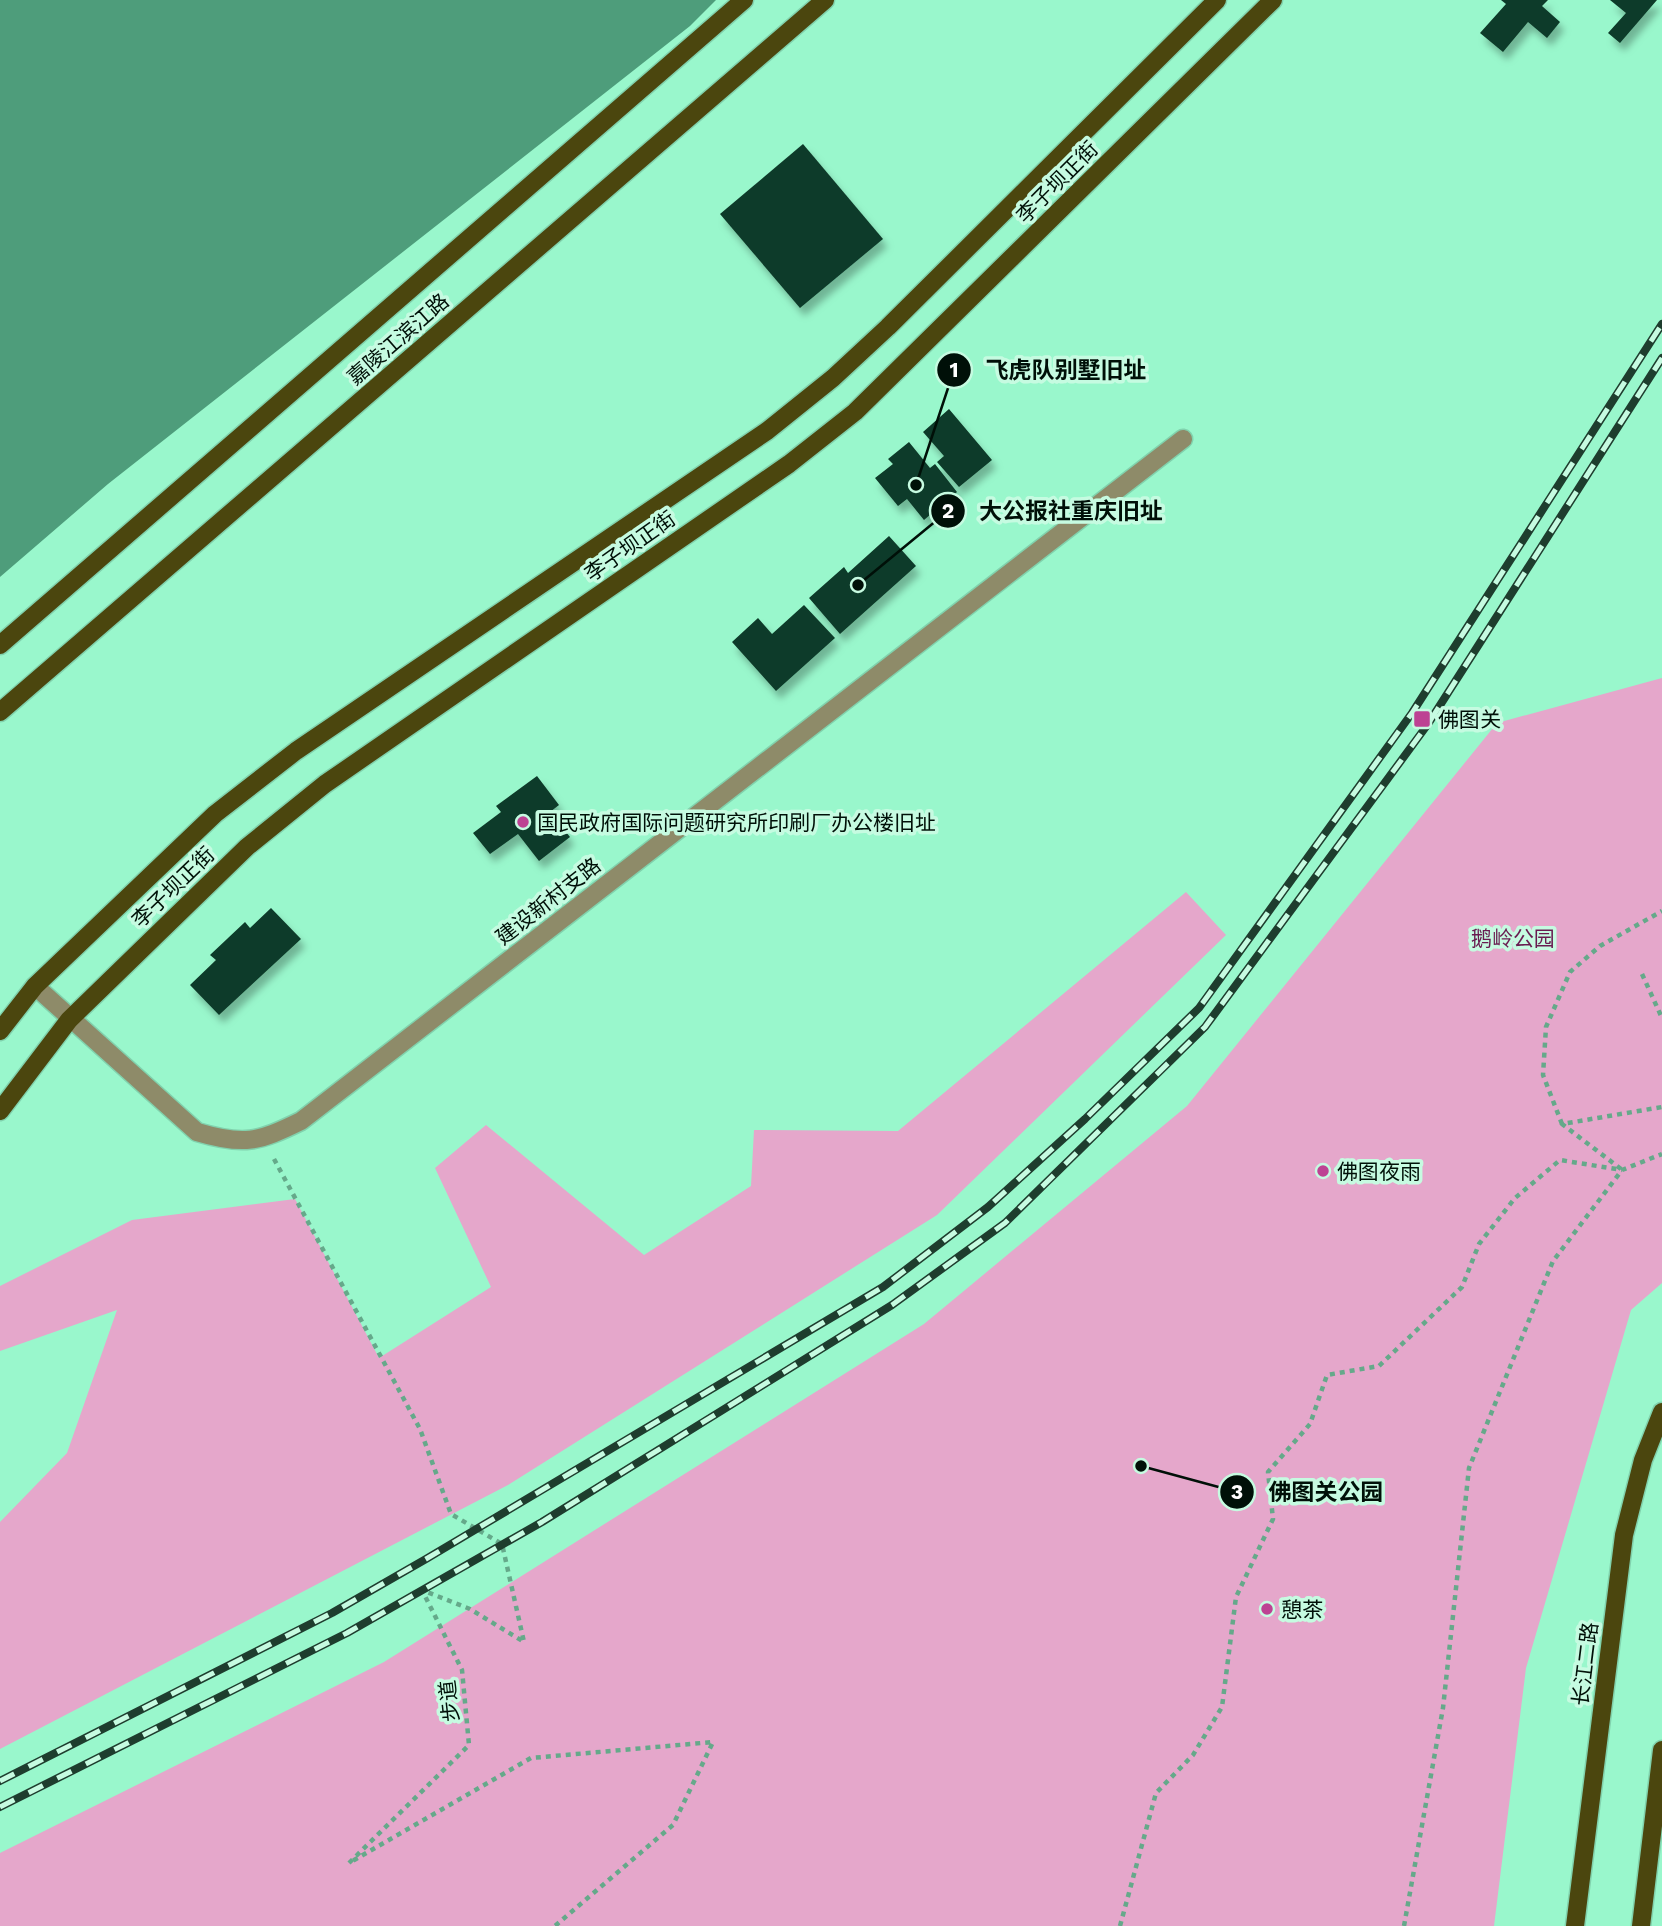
<svg xmlns="http://www.w3.org/2000/svg" width="1662" height="1926" font-family="'Work Sans','Noto Sans SC',sans-serif">
	<style>
		.green { fill: #e5a7cb }
		.water { fill: #4e9d7b }
		.building { fill: #0e3a29; filter: url(#shadow) }
		.lines { fill: none; stroke-linecap: round; stroke-linejoin: round }
		.minor-casing { stroke: #81d2ad; stroke-width: 21 }
		.major-casing { stroke: #81d2ad; stroke-width: 21 }
		.path { stroke: #65a98a; stroke-width: 4.5; stroke-dasharray: 5 5; stroke-linecap: butt }
		.minor { stroke: #8e8b69; stroke-width: 18 }
		.major { stroke: #4b460e; stroke-width: 18 }
		.rail-casing { stroke: #1e3d2e; stroke-width: 8 }
		.rail { stroke: #c6fbe1; stroke-width: 5; stroke-dasharray: 16; stroke-linecap: butt }
		.poi-dot { fill: #bd4293; stroke: #c6fbe1; stroke-width: 2.5 }
		.labels { text-anchor: middle; dominant-baseline: central; stroke-width: 7; stroke-linejoin: round; paint-order: stroke }
		.street-label { font-size: 21px; fill: #001008; stroke: #c6fbe1 }
		.poi-label { font-size: 21px; fill: #001008; stroke: #c6fbe1; text-anchor: start }
		.park-label { font-size: 21px; fill: #691b50; stroke: #c6fbe1 }
		.leader { fill: none; stroke: #001008; stroke-width: 2.5 }
		.callout-dot { fill: #001008; stroke: #c6fbe1; stroke-width: 2.5 }
		.mark-label { font-size: 21px; text-anchor: middle; font-weight: bold; fill: #fff }
		.callout-label { font-size: 23px; text-anchor: middle; font-weight: bold; fill: #001008; stroke: #c6fbe1; stroke-width: 7; stroke-linejoin: round; paint-order: stroke }
	</style>
	<defs>
		<filter id="shadow"><feDropShadow dx="4.5" dy="8" stdDeviation="3.5" flood-color="#0004"/></filter>
	</defs>
	<rect width="100%" height="100%" fill="#99f7cc"/>
	<g class="green">
		<polygon points="1662,678 1662,1283 1631,1310 1526,1668 1494,1926 0,1926 0,1853 384,1662 924,1324 1187,1106 1497,723"/>
		<polygon points="1186,892 1226,935 937,1215 508,1485 0,1749 0,1522 67,1453 117,1310 0,1351 0,1286 132,1220 295,1199 379,1358 491,1287 435,1168 486,1125 644,1255 751,1186 754,1130 898,1131"/>
	</g>
	<polygon class="water" points="0,0 716,0 690,26 108,484 0,577"/>
	<g class="building">
		<polygon points="1501,0 1548,0 1542,6 1560,22 1547,38 1528,22 1503,52 1480,33 1506,4"/>
		<polygon points="1610,0 1657,0 1620,43 1608,33 1626,13"/>
		<polygon points="803,144 883,239 800,308 720,214"/>
		<polygon points="949,409 992,460 959,487 937,462 944,456 923,432"/>
		<polygon points="909,442 930,468 935,464 957,492 924,520 907,499 898,506 875,478 893,464 888,459"/>
		<polygon points="889,536 916,566 840,634 809,598 844,567 848,573"/>
		<polygon points="804,605 835,638 776,691 732,642 758,618 772,634"/>
		<polygon points="537,776 559,805 550,812 570,837 539,861 518,834 490,854 473,833 501,812 496,806"/>
		<polygon points="271,908 301,939 219,1015 190,985 216,960 210,955 245,922 250,928"/>
	</g>
	<g class="lines">
		<defs>
			<path id="minor" d="M35,986L197,1132C244,1146 258,1142 301,1121L1183,439"/>
			<g id="major">
				<polyline points="0,645 744,0"/>
				<polyline points="0,712 825,0"/>
				<polyline points="0,1031 35,986 215,814 296,751 767,431 833,378 888,327 1217,0"/>
				<polyline points="0,1111 69,1020 247,847 325,784 789,464 855,412 1273,0"/>
				<polyline points="1575,1926 1624,1535 1643,1460 1662,1412"/>
				<polyline points="1641,1926 1662,1750"/>
			</g>
		</defs>
		<use href="#minor" class="minor-casing"/>
		<use href="#major" class="major-casing"/>
		<g class="path">
			<polyline points="1642,974 1662,1018"/>
			<polyline points="1562,1124 1543,1075 1546,1027 1570,972 1600,946 1662,911"/>
			<polyline points="274,1159 420,1429 451,1514 502,1544 524,1642 470,1609 422,1590 462,1670 469,1745 349,1863 531,1758 713,1742 673,1825 555,1926"/>
			<polyline points="1621,1169 1562,1124 1662,1107"/>
			<polyline points="1120,1926 1156,1793 1193,1755 1222,1707 1236,1597 1273,1519 1268,1472 1310,1424 1327,1375 1379,1366 1462,1287 1479,1244 1515,1198 1560,1160 1622,1170"/>
			<polyline points="1404,1926 1443,1708 1469,1468 1553,1261 1622,1170 1662,1154"/>
		</g>
		<use href="#minor" class="minor"/>
		<use href="#major" class="major"/>
		<defs>
			<g id="rail">
				<polyline points="0,1781 332,1613 426,1559 883,1287 988,1207 1085,1119 1199,1008 1412,713 1662,324"/>
				<polyline points="0,1807 347,1633 542,1522 892,1305 1005,1223 1205,1027 1428,724 1662,358"/>
			</g>
		</defs>
		<use href="#rail" class="rail-casing"/>
		<use href="#rail" class="rail"/>
	</g>
	<g class="poi-dot">
		<rect x="1413" y="710" width="18" height="18" rx="3.5"/>
		<circle cx="523" cy="822" r="7"/>
		<circle cx="1323" cy="1171" r="7"/>
		<circle cx="1267" cy="1609" r="7"/>
	</g>
	<g class="labels">
		<g class="street-label">
			<text transform="translate(1057 182) rotate(-45)">李子坝正街</text>
			<text transform="translate(398 339) rotate(-41)">嘉陵江滨江路</text>
			<text transform="translate(630 546) rotate(-35)">李子坝正街</text>
			<text transform="translate(173 887) rotate(-44)">李子坝正街</text>
			<text transform="translate(548 901) rotate(-38)">建设新村支路</text>
			<text transform="translate(1585 1664) rotate(-83)">长江二路</text>
			<text transform="translate(449 1701) rotate(-96)">步道</text>
		</g>
		<g class="poi-label">
			<text x="1438" y="719">佛图关</text>
			<text x="537" y="822">国民政府国际问题研究所印刷厂办公楼旧址</text>
			<text x="1337" y="1171">佛图夜雨</text>
			<text x="1281" y="1609">憩茶</text>
		</g>
		<g class="park-label">
			<text x="1513" y="938">鹅岭公园</text>
		</g>
	</g>
	<path class="leader" d="M916 485L954 370M858 585L948 511M1141 1466L1237 1492"/>
	<g class="callout-dot">
		<circle cx="916" cy="485" r="7"/>
		<circle cx="858" cy="585" r="7"/>
		<circle cx="1141" cy="1466" r="7"/>
		<circle cx="954" cy="370" r="18"/>
		<circle cx="948" cy="511" r="18"/>
		<circle cx="1237" cy="1492" r="18"/>
	</g>
	<g class="mark-label">
		<text x="954" y="377">1</text>
		<text x="948" y="518">2</text>
		<text x="1237" y="1499">3</text>
	</g>
	<g class="callout-label">
		<text x="1066" y="378">飞虎队别墅旧址</text>
		<text x="1071" y="519">大公报社重庆旧址</text>
		<text x="1326" y="1500">佛图关公园</text>
	</g>
</svg>
